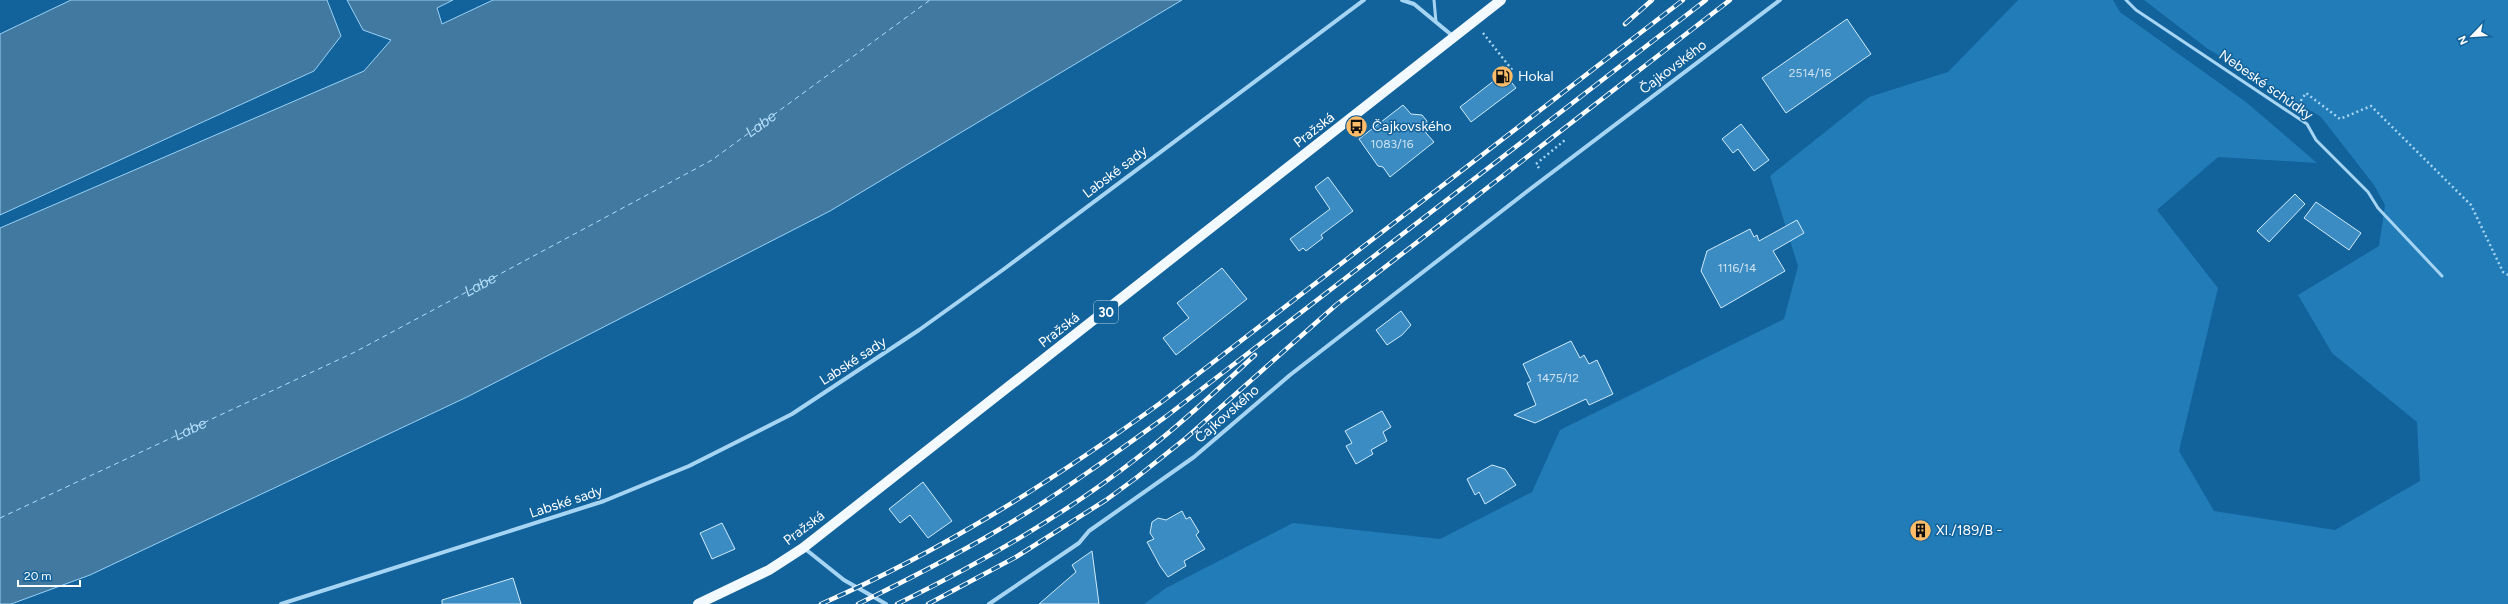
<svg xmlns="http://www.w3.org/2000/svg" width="2508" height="604" font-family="Figtree,sans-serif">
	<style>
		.green { fill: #217cb8 }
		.water { fill: #4179a1; stroke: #98d2f7 }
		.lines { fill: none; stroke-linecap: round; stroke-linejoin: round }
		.ferry { stroke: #b3defa; stroke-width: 1; stroke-dasharray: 5 4; stroke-linecap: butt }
		.building { fill: #3b8cc2; stroke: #cfebfd }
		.path { stroke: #a6d5f4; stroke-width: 2.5; stroke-dasharray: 2 3; stroke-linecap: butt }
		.service { stroke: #a6d5f4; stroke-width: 3 }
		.minor { stroke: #a6d5f4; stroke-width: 4 }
		.primary { stroke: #f3faff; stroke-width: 10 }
		.rail-casing { stroke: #fff; stroke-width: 4.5 }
		.rail { stroke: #12629b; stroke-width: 3; stroke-dasharray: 9; stroke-linecap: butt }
		.labels { text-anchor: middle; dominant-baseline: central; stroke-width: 3; stroke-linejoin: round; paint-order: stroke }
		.number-label { font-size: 12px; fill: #cee2f0 }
		.shield { fill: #12629b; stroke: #b8d0e1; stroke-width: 1 }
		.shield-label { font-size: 13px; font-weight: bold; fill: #fff }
		.street-label { font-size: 14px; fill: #fff; stroke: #12629b }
		.poi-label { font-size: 14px; fill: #fff; stroke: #12629b; text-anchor: start }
		.water-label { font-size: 15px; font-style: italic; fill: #b3defa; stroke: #12629b }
	</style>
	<rect width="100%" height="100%" fill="#12629b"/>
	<polygon class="green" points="2018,0 2113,0 2120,12 2246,102 2317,163 2218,157 2157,210 2218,288 2179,451 2214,511 2335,530 2420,481 2417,422 2332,353 2298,295 2379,246 2385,205 2374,185 2321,117 2208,49 2144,0 2508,0 2508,604 1144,604 1166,588 1293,523 1440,539 1532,492 1560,430 1784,319 1798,266 1770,176 1869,97 1948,72"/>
	<g class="water">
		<polygon points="71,0 327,0 341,36 314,71 0,215 0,34"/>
		<polygon points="347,0 453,0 437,8 442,24 493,0 1182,0 830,211 467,397 90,575 11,604 0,604 0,228 364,71 391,40 363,30"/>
	</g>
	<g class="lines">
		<path class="ferry" id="s1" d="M0,518L355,352L712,160L930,0"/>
	</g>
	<g class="building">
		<polygon points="1847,19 1871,54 1786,113 1762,78"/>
		<polygon points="1504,73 1516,88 1471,122 1460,107"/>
		<polygon points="1403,105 1411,114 1422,115 1427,121 1426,133 1434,142 1390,177 1383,167 1378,166 1359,139"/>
		<polygon points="1741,124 1769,160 1754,171 1738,149 1733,153 1722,139"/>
		<polygon points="1328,177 1353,211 1321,235 1323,238 1306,251 1303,248 1299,251 1290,239 1330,209 1315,187"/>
		<polygon points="2295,194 2305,204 2269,242 2257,231"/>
		<polygon points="2316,202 2361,233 2349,250 2304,218"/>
		<polygon points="1797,220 1804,233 1773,251 1785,271 1721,308 1701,271 1707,251 1750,229 1754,237 1757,235 1759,241"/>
		<polygon points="1222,268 1247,299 1176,355 1163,338 1189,318 1177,303"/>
		<polygon points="1401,311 1411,325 1402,335 1387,345 1376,330"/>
		<polygon points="1571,341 1580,358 1584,355 1589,364 1597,360 1613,394 1589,405 1586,399 1535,423 1514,415 1536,405 1527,383 1531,381 1523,364"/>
		<polygon points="1382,411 1391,427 1383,432 1387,441 1371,450 1373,454 1356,464 1346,446 1352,443 1345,431"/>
		<polygon points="1492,465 1505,469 1516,485 1485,504 1479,492 1475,495 1467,479"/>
		<polygon points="923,482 952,521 928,538 910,515 900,523 889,509"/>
		<polygon points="1182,511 1186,519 1190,517 1199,532 1196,535 1205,549 1184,561 1186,566 1168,577 1160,566 1147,542 1154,539 1150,533 1152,522 1158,518 1166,520"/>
		<polygon points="722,523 735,549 712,559 700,533"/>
		<polygon points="1092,551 1099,604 1039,604 1076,572 1072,565"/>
		<polygon points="513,578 521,604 442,604 442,600"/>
	</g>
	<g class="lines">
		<g class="path">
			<polyline points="1483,33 1513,71"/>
			<polyline points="2298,105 2306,93 2340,119 2371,106 2471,205 2503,272 2508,275"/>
			<polyline points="1539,168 1536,164 1565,140"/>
		</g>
		<g class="service">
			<polyline points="1434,0 1436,22"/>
			<polyline points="2126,0 2136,10 2307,124 2316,140 2368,192 2378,208 2442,276"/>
		</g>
		<g class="minor">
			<polyline points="1402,0 1414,4 1454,37"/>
			<polyline points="804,548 844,580 886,604"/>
			<polyline points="281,604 604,501 689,466 792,414 919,330 1004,269 1364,0"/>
			<polyline points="989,604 1079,543 1089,531 1194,457 1290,375 1525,193 1780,0"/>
		</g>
		<polyline class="primary" points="698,604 769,570 803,548 1501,0"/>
		<defs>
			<g id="rail">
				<polyline points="1625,24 1652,0"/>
				<path d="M821,604C942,551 1052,481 1159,404L1683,0"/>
				<path d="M858,604C909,579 961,553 1010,523C1065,490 1117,452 1168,415L1706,0"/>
				<path d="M897,604C981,563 1063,516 1137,458C1178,427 1217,390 1255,355"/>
				<polyline points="928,604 1016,557 1106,500 1136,478 1186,438 1336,305 1730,0"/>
			</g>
		</defs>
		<use href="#rail" class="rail-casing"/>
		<use href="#rail" class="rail"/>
	</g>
	<defs>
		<symbol id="fuel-disc" viewBox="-11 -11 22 22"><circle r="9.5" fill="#ffbd69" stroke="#12629b"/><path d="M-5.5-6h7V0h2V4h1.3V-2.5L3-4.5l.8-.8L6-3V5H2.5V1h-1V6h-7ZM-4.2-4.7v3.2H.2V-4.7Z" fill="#111"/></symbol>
		<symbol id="bus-disc" viewBox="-11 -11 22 22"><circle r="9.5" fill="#ffbd69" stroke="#12629b"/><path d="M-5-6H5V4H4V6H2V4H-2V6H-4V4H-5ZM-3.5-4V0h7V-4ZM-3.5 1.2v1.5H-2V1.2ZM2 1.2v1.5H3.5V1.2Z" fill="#111"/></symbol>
		<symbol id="building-disc" viewBox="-11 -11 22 22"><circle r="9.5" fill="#ffbd69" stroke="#12629b"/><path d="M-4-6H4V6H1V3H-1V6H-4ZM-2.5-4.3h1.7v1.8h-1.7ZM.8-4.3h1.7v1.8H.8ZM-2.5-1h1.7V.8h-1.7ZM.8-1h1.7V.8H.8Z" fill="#111"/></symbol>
	</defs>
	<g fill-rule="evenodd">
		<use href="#fuel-disc" x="1490" y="64" width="25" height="25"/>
		<use href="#bus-disc" x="1344" y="114" width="25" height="25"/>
		<use href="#building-disc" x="1908" y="518" width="25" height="25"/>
	</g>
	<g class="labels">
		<g class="number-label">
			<text x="1810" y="73">2514/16</text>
			<text x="1392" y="144">1083/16</text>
			<text x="1737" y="268">1116/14</text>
			<text x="1558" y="378">1475/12</text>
		</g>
		<rect class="shield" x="1094" y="301" width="24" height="22" rx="3"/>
		<g class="shield-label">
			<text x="1106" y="312">30</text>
		</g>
		<g class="street-label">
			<text transform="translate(1673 67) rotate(-37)">Čajkovského</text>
			<text transform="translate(2266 85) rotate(35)">Nebeské schůdky</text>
			<text transform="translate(1314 130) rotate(-38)">Pražská</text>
			<text transform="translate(1115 172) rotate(-37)">Labské sady</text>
			<text transform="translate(1059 330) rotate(-38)">Pražská</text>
			<text transform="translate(853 361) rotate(-33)">Labské sady</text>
			<text transform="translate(1227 414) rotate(-41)">Čajkovského</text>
			<text transform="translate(566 502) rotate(-18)">Labské sady</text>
			<text transform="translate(804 528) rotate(-37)">Pražská</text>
		</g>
		<g class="poi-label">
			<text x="1518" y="76">Hokal</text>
			<text x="1372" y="126">Čajkovského</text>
			<text x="1936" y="530">XI./189/B -</text>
		</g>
		<g class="water-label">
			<text stroke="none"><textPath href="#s1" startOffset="858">Labe</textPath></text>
			<text stroke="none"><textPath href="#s1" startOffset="534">Labe</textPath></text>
			<text stroke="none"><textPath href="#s1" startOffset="210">Labe</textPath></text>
		</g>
	</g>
	<g transform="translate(2472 36) rotate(245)" stroke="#12629b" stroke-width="3" paint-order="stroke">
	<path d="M0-3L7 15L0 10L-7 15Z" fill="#ffffff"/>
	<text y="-6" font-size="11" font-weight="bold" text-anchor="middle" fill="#ffffff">N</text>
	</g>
	<path d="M18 580v6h62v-6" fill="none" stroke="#ffffff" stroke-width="2"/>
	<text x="24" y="580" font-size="12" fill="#ffffff" stroke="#12629b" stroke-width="3" paint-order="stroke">20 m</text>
</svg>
